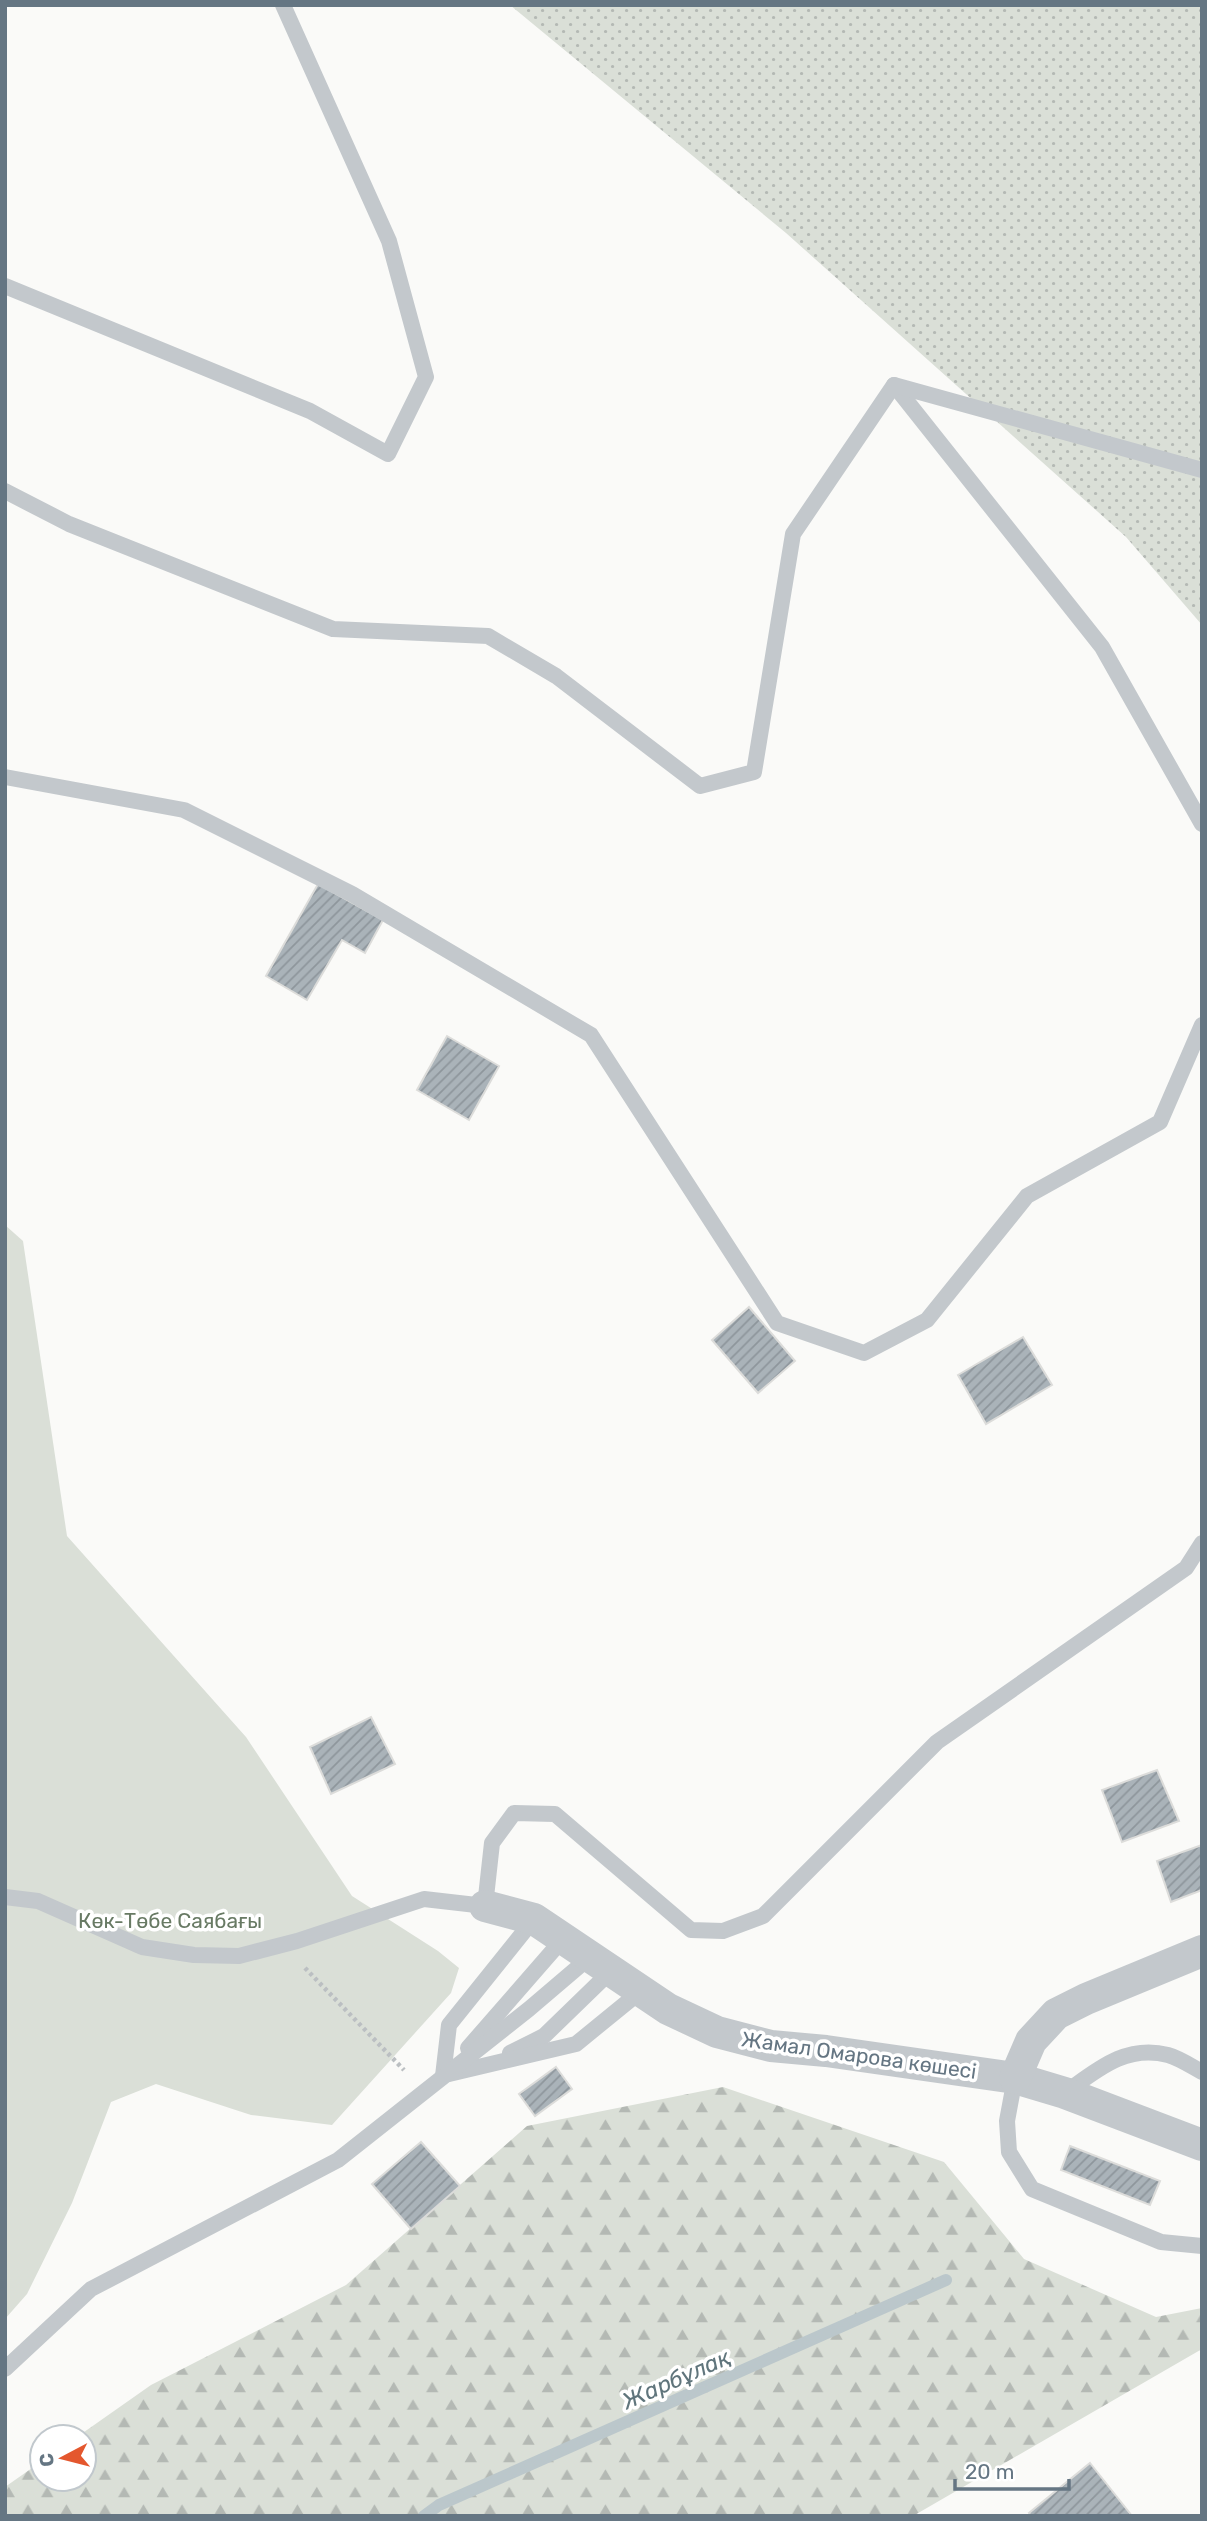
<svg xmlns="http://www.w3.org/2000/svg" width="1207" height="2521" font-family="Rubik,sans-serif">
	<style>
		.grass { fill: url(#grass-dots) }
		.forest { fill: url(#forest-firs) }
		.park { fill: #dadfd7 }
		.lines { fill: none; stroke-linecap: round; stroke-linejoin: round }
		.stream { stroke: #bbc7cb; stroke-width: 12 }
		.building { fill: url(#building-hatch); stroke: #dcdcda; stroke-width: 2 }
		.path { stroke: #bbbfc2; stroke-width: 4.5; stroke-dasharray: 3.5 3.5; stroke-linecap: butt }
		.service { stroke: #c3c8cc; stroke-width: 16 }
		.minor { stroke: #c3c8cc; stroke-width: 32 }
		.labels { text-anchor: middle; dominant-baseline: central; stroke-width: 7; stroke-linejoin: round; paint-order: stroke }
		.park-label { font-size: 21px; fill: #687a64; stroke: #fff }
		.street-label { font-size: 21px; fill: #657683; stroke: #fff }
		.water-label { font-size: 23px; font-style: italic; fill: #60757c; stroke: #fff }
	</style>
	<defs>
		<pattern id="grass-dots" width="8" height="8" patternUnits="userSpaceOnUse" patternTransform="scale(1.75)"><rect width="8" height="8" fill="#dadfd7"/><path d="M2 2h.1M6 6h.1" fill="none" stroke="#b4b9b4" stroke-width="1.8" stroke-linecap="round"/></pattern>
		<pattern id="forest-firs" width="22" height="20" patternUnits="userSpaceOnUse" patternTransform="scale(1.75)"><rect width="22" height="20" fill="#dadfd7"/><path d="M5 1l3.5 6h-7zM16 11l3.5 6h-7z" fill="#b4b9b4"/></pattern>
		<pattern id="building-hatch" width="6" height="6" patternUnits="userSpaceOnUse" patternTransform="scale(1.75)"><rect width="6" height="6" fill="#aab3b9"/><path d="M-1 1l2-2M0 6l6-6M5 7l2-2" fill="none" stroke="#8e969c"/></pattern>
	</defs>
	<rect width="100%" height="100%" fill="#fafaf8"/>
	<polygon class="grass" points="510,5 1202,5 1202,625 1126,537 786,233"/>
	<polygon class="forest" points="723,2087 944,2162 1024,2259 1156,2317 1202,2308 1202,2349 913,2516 5,2516 5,2487 42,2461 42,2479 84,2479 84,2437 77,2437 151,2385 346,2285 527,2126"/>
	<polygon class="park" points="5,1225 23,1241 67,1536 246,1737 352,1896 438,1951 459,1968 451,1993 332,2125 251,2115 156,2084 111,2102 72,2203 27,2294 5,2319"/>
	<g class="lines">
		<polyline class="stream" points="424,2516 439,2505 946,2280"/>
	</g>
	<g class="building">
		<polygon points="318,884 383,920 365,953 342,940 307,1000 266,976"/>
		<polygon points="447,1036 499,1066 469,1120 417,1090"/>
		<polygon points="749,1307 795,1361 758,1393 712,1340"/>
		<polygon points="1023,1337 1052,1385 986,1424 958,1375"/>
		<polygon points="371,1717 395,1764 331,1794 310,1747"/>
		<polygon points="1157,1770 1179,1821 1122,1842 1102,1790"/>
		<polygon points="1202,1845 1202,1890 1171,1902 1157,1861"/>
		<polygon points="556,2067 572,2089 535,2116 519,2094"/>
		<polygon points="421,2142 460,2186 411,2229 372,2184"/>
		<polygon points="1070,2146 1160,2181 1150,2205 1061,2170"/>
		<polygon points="1090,2463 1132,2516 1031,2516 1029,2513"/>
	</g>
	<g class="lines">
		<polyline class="path" points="305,1968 404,2070"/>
		<g class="service">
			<polyline points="5,286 310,411 388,454 426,377 389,241 283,5"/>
			<polyline points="894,385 1102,647 1202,824"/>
			<polyline points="5,491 69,524 333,629 488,636 556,676 700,786 754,772 793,534 894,385 1202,470"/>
			<polyline points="5,777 184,810 352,894 591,1035 777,1323 864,1353 927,1320 1027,1196 1160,1122 1202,1025"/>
			<polyline points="5,1897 38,1901 142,1947 194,1955 239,1956 297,1941 424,1899 485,1906 492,1843 514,1813 555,1814 691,1930 723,1931 763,1916 937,1742 1186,1568 1202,1543"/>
			<polyline points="468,2048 563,1939"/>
			<polyline points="510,2053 544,2036 611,1971"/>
			<polyline points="449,2074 576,2044 641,1991"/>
			<polyline points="443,2076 449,2025 534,1919"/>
			<polyline points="1015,2078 1007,2121 1009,2152 1032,2189 1161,2242 1202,2246"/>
			<path d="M1065,2093C1097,2070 1126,2044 1168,2055C1179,2058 1191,2066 1202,2072"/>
			<polyline points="5,2369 91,2289 338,2160 529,2009 590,1957"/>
		</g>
		<g class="minor">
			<polyline points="485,1906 534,1919 668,2009 717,2032 771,2046 826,2051 1015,2078 1065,2093 1202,2145"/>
			<polyline points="1015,2078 1031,2041 1056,2014 1086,1999 1202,1951"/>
		</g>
	</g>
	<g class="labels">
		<g class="park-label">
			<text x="170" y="1920">Көк-Төбе Саябағы</text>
		</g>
		<g class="street-label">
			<text transform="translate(859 2055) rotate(8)">Жамал Омарова көшесі</text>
		</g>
		<g class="water-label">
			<text transform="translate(676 2379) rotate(-24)">Жарбұлақ</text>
		</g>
	</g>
	<rect width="1207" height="2521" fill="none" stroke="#657683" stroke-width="14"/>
	<g transform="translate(63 2458) rotate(263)"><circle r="33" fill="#ffffff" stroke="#c1c8cd" stroke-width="2"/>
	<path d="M0-5L12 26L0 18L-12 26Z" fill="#e4572e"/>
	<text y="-10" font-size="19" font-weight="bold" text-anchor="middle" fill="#657683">С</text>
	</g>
	<path d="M955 2479v10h114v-10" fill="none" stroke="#657683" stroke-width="3.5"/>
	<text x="965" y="2479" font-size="21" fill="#657683" stroke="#ffffff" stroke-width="5" paint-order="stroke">20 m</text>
</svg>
